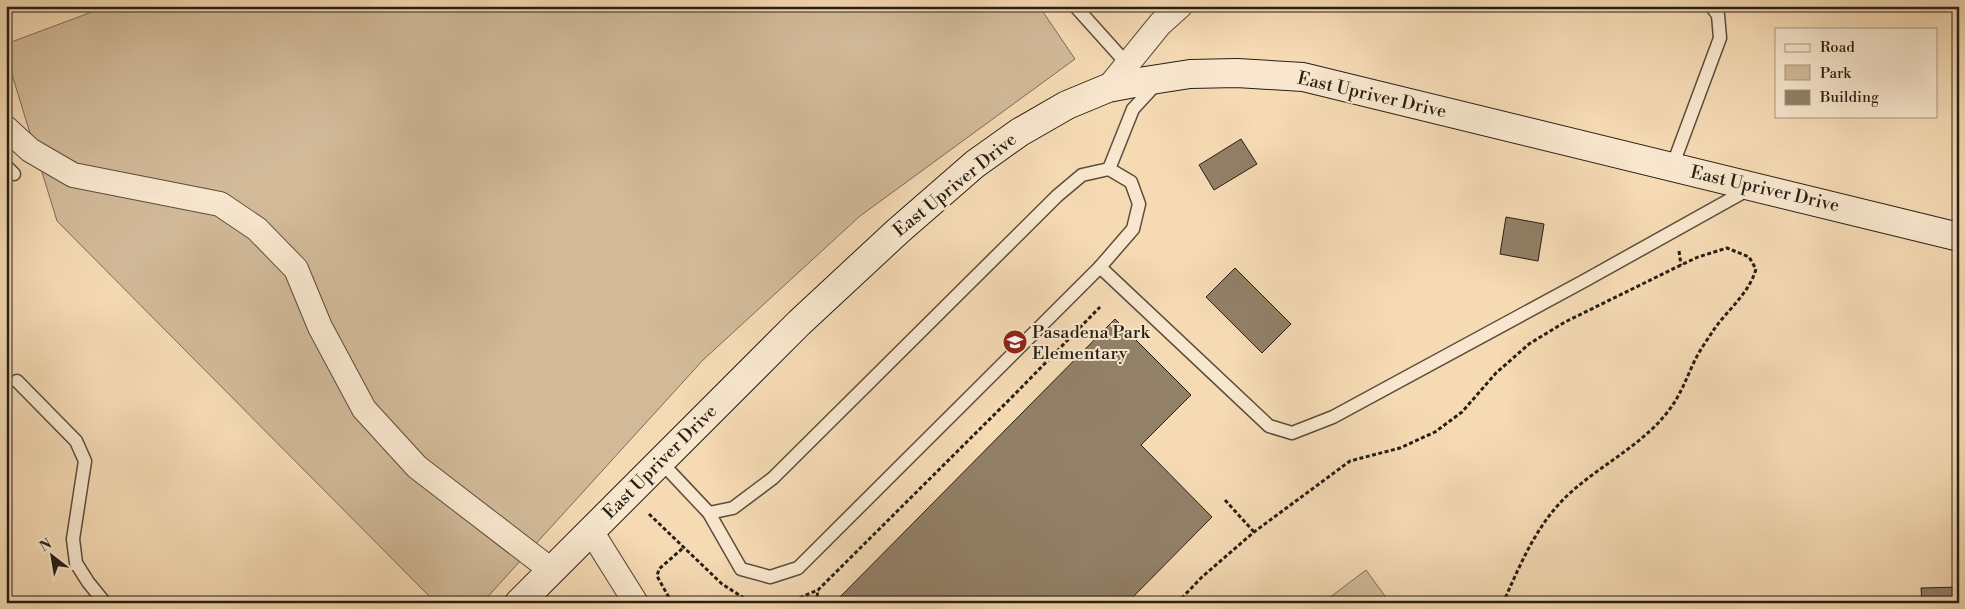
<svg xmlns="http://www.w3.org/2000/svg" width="1965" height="609" font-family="'Libre Bodoni',serif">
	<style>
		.green { fill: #d2ba99; stroke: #7c6c56 }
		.building { fill: #928067; stroke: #271f14 }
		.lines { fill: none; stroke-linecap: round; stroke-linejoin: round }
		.service-casing { stroke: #5a4e3c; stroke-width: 15 }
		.minor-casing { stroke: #5a4e3c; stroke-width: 26 }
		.secondary-casing { stroke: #271f14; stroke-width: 30 }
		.path { stroke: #271f14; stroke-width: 3; stroke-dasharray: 4 2.5; stroke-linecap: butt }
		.service { stroke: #f8e7ce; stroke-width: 12 }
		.minor { stroke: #f8e7ce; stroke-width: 24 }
		.secondary { stroke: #f8e7ce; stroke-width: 28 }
		.labels { text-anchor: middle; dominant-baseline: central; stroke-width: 4; stroke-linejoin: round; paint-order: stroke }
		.street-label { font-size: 18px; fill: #271f14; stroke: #f8e7ce }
		.poi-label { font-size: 18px; fill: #271f14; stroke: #f8e7ce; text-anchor: start }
	</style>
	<rect width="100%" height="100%" fill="#f5dab4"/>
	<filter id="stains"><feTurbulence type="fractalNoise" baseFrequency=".004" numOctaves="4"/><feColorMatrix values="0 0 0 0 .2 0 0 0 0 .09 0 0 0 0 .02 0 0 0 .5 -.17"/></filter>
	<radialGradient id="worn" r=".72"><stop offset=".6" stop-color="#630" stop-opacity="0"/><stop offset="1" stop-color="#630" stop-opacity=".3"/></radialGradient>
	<g class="green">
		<polygon points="108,6 1039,6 1075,59 860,216 703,360 482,603 436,603 57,221 6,55 6,44"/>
		<polygon points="1366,570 1390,603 1323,603 1325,601"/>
	</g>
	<g class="building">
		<polygon points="1241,139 1257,164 1214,190 1199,165"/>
		<polygon points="1506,217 1544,224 1538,261 1500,254"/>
		<polygon points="1235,268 1291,324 1262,353 1206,297"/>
		<polygon points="1115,319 1191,395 1141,445 1212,517 1127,603 992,603 988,599 984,603 825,603 828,599 835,602"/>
		<polygon points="1959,587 1959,603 1922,603 1921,588"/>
	</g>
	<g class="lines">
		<defs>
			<g id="service">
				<polyline points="1075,6 1128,65"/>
				<polyline points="6,166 14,174"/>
				<polyline points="1672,167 1720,38 1718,15 1711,6"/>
				<polyline points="1109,169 1133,109 1157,83"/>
				<polyline points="1100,267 1269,426 1292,433 1333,417 1584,281 1749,189"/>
				<polyline points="17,381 76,441 85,461 73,539 76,563 88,582 105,603"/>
				<polyline points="660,461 709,513 741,569 770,577 798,568 1100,267 1133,229 1139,204 1131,182 1109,169 1082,175 1057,196 773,478 733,508 709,513"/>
			</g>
			<g id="minor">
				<polyline points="1108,88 1160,24 1180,6"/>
				<polyline points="6,128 30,150 73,175 220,204 257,229 296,269 320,327 364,409 417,467 551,570"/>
				<polyline points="591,531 636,603"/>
			</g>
			<polyline id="secondary" points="519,603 799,323 898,231 975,164 1020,132 1067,105 1108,88 1145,81 1190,74 1237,73 1303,77 1959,237"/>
		</defs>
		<use href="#service" class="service-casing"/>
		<use href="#minor" class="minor-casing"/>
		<use href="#secondary" class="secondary-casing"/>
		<g class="path">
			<polyline points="1679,251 1681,265"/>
			<polyline points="1225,500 1254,532"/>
			<polyline points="649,514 722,584 747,600 762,603"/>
			<polyline points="672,603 657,576 659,569 683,548"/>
			<polyline points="781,603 792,601 818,590 1015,394 1100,307"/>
			<polyline points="816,603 818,590"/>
			<path d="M1177,603L1202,577L1254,532L1350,461L1400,448L1435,432L1462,412L1496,373L1529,344L1565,322L1681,265L1698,257L1727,248L1749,257L1756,269C1749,294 1727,310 1713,331C1707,340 1700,350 1695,360C1686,379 1680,397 1666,414C1640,446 1601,465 1570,493C1537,523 1521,563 1503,603"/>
		</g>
		<use href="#service" class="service"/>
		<use href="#minor" class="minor"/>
		<use href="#secondary" class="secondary"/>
	</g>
	<defs>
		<symbol id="school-disc" viewBox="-11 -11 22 22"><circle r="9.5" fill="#8f2418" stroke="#f8e7ce"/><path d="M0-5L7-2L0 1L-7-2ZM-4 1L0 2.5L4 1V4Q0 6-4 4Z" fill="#fff"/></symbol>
	</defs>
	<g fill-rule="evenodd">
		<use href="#school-disc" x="1001" y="328" width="28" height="28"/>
	</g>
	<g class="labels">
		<g class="street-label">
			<text transform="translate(1372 95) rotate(13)">East Upriver Drive</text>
			<text transform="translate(955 185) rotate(-39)">East Upriver Drive</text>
			<text transform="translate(1765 189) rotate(13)">East Upriver Drive</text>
			<text transform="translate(660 462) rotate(-45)">East Upriver Drive</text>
		</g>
		<g class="poi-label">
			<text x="1032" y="332">Pasadena Park<tspan x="1032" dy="21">Elementary</tspan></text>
		</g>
	</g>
	<rect width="1965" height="609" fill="none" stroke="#f5dab4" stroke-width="25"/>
	<rect x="8" y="8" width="1950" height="594" fill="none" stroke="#271f14" stroke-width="2.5"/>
	<rect x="12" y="12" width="1940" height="584" fill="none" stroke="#271f14"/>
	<rect x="1775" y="28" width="162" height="90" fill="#f8e7ce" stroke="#a49784"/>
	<rect x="1785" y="44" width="25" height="8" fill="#f8e7ce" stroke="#a49784"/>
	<text x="1820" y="52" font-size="15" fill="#271f14">Road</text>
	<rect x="1785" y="65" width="25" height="15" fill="#d2ba99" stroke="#a49784"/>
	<text x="1820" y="78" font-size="15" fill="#271f14">Park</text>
	<rect x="1785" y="90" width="25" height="15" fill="#928067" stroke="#a49784"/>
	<text x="1820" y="102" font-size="15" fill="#271f14">Building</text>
	<g transform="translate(52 556) rotate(329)" stroke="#f8e7ce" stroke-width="4" paint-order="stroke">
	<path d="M0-4L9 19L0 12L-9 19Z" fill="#271f14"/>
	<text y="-8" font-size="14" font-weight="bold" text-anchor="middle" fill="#271f14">N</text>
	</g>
	<rect width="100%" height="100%" filter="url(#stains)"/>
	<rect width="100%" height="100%" fill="url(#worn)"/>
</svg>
